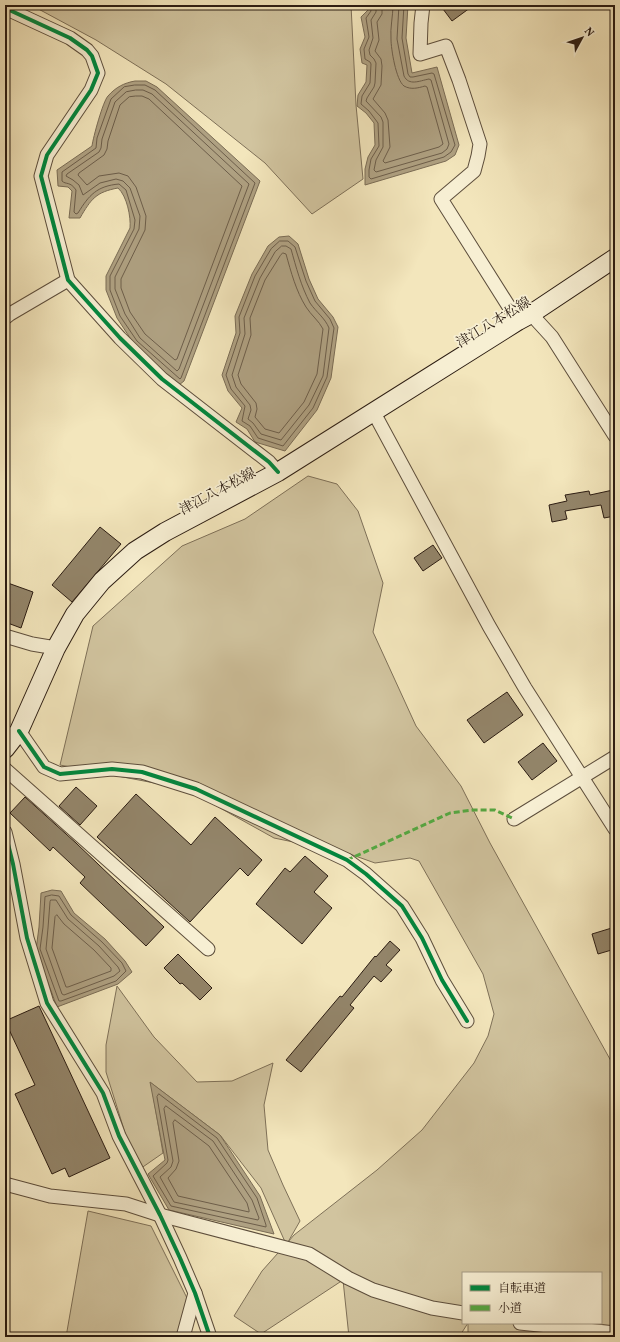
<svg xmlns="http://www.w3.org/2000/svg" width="620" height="1342" font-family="Vollkorn,'Noto Serif JP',serif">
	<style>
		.green { fill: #d1c49f; stroke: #7e7058 }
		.water { fill: #afa182; stroke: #7a6c55 }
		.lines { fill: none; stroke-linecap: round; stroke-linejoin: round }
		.shore { stroke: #6d5e4a; stroke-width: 1 }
		.building { fill: #93856a; stroke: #2b1c12 }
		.minor-casing { stroke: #5d4e3c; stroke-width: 15 }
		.secondary-casing { stroke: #2b1c12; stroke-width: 20 }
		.minor { stroke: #f7efd3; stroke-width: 13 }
		.secondary { stroke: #f7efd3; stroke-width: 18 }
		.quiet { stroke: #54a942; stroke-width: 3; stroke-dasharray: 6 3; stroke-linecap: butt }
		.cycleway-casing { stroke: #f7efd3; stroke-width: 6 }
		.cycleway { stroke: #00873e; stroke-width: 4 }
		.labels { text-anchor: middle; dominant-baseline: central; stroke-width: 3.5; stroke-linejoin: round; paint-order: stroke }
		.street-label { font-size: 14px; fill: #2b1c12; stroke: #f7efd3 }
	</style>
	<rect width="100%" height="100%" fill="#f3e6bc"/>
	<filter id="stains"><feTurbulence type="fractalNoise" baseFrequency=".005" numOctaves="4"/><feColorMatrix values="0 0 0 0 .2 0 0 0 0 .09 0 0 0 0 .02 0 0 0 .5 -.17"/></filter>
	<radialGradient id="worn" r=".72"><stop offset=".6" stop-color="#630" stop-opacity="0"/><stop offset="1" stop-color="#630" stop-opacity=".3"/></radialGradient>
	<g class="green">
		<polygon points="31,5 351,5 356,105 363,179 312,214 265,163 166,84 96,40"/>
		<polygon points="308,476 337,484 358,511 383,583 373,632 416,726 461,786 490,843 611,1061 615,1065 615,1337 468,1337 468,1323 601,1323 601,1273 463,1273 463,1323 468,1323 459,1337 349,1337 343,1280 261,1334 234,1316 262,1271 286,1244 261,1188 220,1135 151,1083 163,1153 137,1171 106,1072 106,1045 117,986 154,1037 197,1082 232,1081 273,1063 264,1105 268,1150 283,1185 300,1221 288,1242 294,1235 377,1170 422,1130 474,1063 488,1036 494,1014 483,974 419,861 410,858 375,863 347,853 274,838 186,789 60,765 93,626 182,546 245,519"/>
		<polygon points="88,1211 151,1226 191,1306 181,1337 66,1337"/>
	</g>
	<g class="water">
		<polygon points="366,5 408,5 406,38 412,73 437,67 459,145 455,155 446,161 365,185 365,169 368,157 375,145 374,123 366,113 357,106 358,95 366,82 367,65 362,63 360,49 365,37 361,17 368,10"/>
		<path d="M135,81H146L157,87L260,181L184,381L179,385L134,344L117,318L106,290V276L130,228C131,217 127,196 118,188C96,192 91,199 80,218H69L72,191L68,187L58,186L57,170L92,146C93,138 103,101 108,96C116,87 124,83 135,81Z"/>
		<polygon points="289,236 298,244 309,279 318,299 333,317 338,327 331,378 317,410 285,451 255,442 247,429 236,422 242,408 228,391 222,375 236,333 235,316 252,274 268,246 279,237"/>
		<polygon points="52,890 61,891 74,913 105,939 125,961 132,972 118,984 57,1007 36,950 39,927 41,893"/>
		<polygon points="150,1082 220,1135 260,1196 274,1234 169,1210 148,1174 165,1160"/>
	</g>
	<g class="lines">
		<g class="shore">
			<polyline points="370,5 371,11 366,18 369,37 364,49 365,59 370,62 371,64 370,83 362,96 361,104 369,111 378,123 379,146 371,159 369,170 369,177 371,179 444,157 451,152 455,145 434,74 432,73 413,77 410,77 408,74 402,38 404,5"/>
			<path d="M376,5V12L371,20L373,38L369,50L370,55L374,59L376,63L375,83L374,87L367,98L366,101L381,117L383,122V147L376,160L374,170L376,172L442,153L447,149L449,144L431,80L429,79C419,81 409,86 404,76L397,39L399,5"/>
			<path d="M382,5V14L377,22L379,40L375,51L381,59L382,66L381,85L373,99L385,113L388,120L390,147L383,161L385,163L439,147L443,144L427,87L425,86C418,88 411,90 404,86C396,80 391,49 391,39C390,28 393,16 393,5"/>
			<path d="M135,85H145L155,90L255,183L181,378L180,379L137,341L120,316L110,290V276L134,229L135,220L126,190L119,184C97,186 89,195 78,213L76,214L74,212L76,190C70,181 66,185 62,181V172L96,148L97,138L111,99L124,87Z"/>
			<polygon points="136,90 143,90 152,94 249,184 179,369 177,371 140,338 125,314 115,289 115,277 139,229 140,216 130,188 123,181 116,179 100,183 83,195 79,185 73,180 66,176 67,174 99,152 101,148 102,139 115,102 126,92"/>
			<polygon points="136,96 142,96 149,99 242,186 177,359 175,360 145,334 130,312 121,288 121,279 145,230 146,216 136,187 128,176 119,173 99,176 87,185 78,175 79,173 104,155 107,149 108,141 120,105 129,97"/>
			<polygon points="280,241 288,241 295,247 306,281 315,301 330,319 334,328 327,377 313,408 283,446 258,438 250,426 242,421 245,406 231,389 226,375 240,333 239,317 255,276 271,249"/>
			<path d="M282,246H286L291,249C296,267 301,286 310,303C316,312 325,318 329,328L323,376L309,405L281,440L261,434L253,423L248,419L251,410L250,405L236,387L232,375L245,334L244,318L260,278L275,252Z"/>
			<path d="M283,253L286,254C291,272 296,291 306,307C311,315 319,321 323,329L317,374L304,402L279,433L265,429L255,417L257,409L256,403L241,384L238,375L251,335L250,318L265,280L280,256Z"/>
			<polygon points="52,895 59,896 71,915 102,942 122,963 126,971 116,981 61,1001 59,1001 40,949 43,927 45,897"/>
			<polygon points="51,900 56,900 68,919 99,946 118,967 120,971 114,976 64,995 62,994 46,949 48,928 50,902"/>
			<polygon points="57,915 64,924 94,950 111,968 111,971 68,987 66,987 52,948 55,917"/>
			<polygon points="159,1094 217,1138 257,1198 266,1225 266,1227 171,1206 153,1176 167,1163 168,1160 157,1097"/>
			<polygon points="166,1106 213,1141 252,1200 259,1218 258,1220 174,1202 160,1177 171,1167 173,1161 164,1109"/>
			<polygon points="175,1120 209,1146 247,1203 249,1210 249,1212 178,1196 168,1178 176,1169 179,1161 173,1123"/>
		</g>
	</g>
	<g class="building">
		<polygon points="440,5 474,5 452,21"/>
		<polygon points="613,490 615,497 615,516 604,518 601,505 565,511 567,519 552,522 549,505 567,501 565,495 589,491 590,495"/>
		<polygon points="100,527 121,544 72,602 52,585"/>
		<polygon points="433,545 442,558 423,571 414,558"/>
		<polygon points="5,582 33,592 21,628 5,622"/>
		<polygon points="507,692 523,715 484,743 467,720"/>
		<polygon points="543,743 557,761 532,780 518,762"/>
		<polygon points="76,787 97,806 80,825 59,806"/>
		<polygon points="136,794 191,845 215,817 262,860 248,876 240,868 190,922 97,837"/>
		<polygon points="25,797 76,843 164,927 146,946 80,883 85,877 53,847 50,851 10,813"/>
		<polygon points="305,856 328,876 314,892 332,908 302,944 256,904 285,868 290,872"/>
		<polygon points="615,927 615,949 598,954 592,934"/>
		<polygon points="390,941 400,950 386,965 392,970 381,982 374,976 350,1005 354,1008 301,1072 286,1060 340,996 342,997 375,956 376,957"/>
		<polygon points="178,954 212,988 200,1000 182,983 180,984 164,968"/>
		<polygon points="39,1006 110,1158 69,1177 65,1168 52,1174 15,1094 35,1085 5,1021"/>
	</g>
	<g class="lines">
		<defs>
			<g id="minor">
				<polyline points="423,5 421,23 420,54 446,46 459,80 480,144 478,156 474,171 441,199 518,321"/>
				<polyline points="5,8 70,38 87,50 92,56 98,73 91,90 47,155 41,176 68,280 120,338 162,379 269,462 278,472"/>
				<polyline points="531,314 552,337 615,436"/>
				<polyline points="5,318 10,314 68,280"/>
				<polyline points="373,411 489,626 525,688 615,829"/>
				<polyline points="5,636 32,644 56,648"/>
				<polyline points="19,731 44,767 60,774 112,769 142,772 196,789 347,860 366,874 402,906 422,938 442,980 467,1021"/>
				<polyline points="5,769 208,949"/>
				<polyline points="514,819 615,757"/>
				<polyline points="5,832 13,864 27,938 47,1003 103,1093 119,1136 160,1215 180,1258 195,1293 210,1337"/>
				<polyline points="5,1184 50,1196 126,1204 160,1215 309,1254 348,1278 373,1290 432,1308 463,1313"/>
				<polyline points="520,1323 615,1333"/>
				<polyline points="183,1337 195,1293"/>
			</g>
			<polyline id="secondary" points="5,749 19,731 56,648 75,614 102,581 135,551 165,532 278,472 518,321 531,314 615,258"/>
		</defs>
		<use href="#minor" class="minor-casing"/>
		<use href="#secondary" class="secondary-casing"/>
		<use href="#minor" class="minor"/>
		<use href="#secondary" class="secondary"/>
		<polyline class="quiet" points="347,860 450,813 473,810 495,810 514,819"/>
		<defs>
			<g id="cycleway">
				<polyline points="5,8 70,38 87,50 92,56 98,73 91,90 47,155 41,176 68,280 120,338 162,379 269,462 278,472"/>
				<polyline points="19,731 44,767 60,774 112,769 142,772 196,789 347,860 366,874 402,906 422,938 442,980 467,1021"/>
				<polyline points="5,832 13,864 27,938 47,1003 103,1093 119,1136 160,1215 180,1258 195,1293 210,1337"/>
			</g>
		</defs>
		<use href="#cycleway" class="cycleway-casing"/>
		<use href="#cycleway" class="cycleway"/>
	</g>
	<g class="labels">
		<g class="street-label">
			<text transform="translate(494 323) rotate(-31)">津江八本松線</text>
			<text transform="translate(218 492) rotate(-28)">津江八本松線</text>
		</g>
	</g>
	<rect width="620" height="1342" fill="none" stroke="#f3e6bc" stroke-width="20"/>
	<rect x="6" y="6" width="608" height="1330" fill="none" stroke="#2b1c12" stroke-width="2"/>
	<rect x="10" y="10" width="600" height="1322" fill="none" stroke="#2b1c12"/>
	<rect x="462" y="1272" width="140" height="52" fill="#f7efd3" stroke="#a59b86"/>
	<rect x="470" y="1285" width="20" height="6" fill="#00873e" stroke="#a59b86"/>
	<text x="498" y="1292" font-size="12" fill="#2b1c12">自転車道</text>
	<rect x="470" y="1305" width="20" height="6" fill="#54a942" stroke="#a59b86"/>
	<text x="498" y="1312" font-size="12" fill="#2b1c12">小道</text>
	<g transform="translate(582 38) rotate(50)" stroke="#f7efd3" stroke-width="3" paint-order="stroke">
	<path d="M0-3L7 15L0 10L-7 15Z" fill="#2b1c12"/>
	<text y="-6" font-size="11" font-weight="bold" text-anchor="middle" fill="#2b1c12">N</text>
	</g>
	<rect width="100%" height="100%" filter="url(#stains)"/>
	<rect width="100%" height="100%" fill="url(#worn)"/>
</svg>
